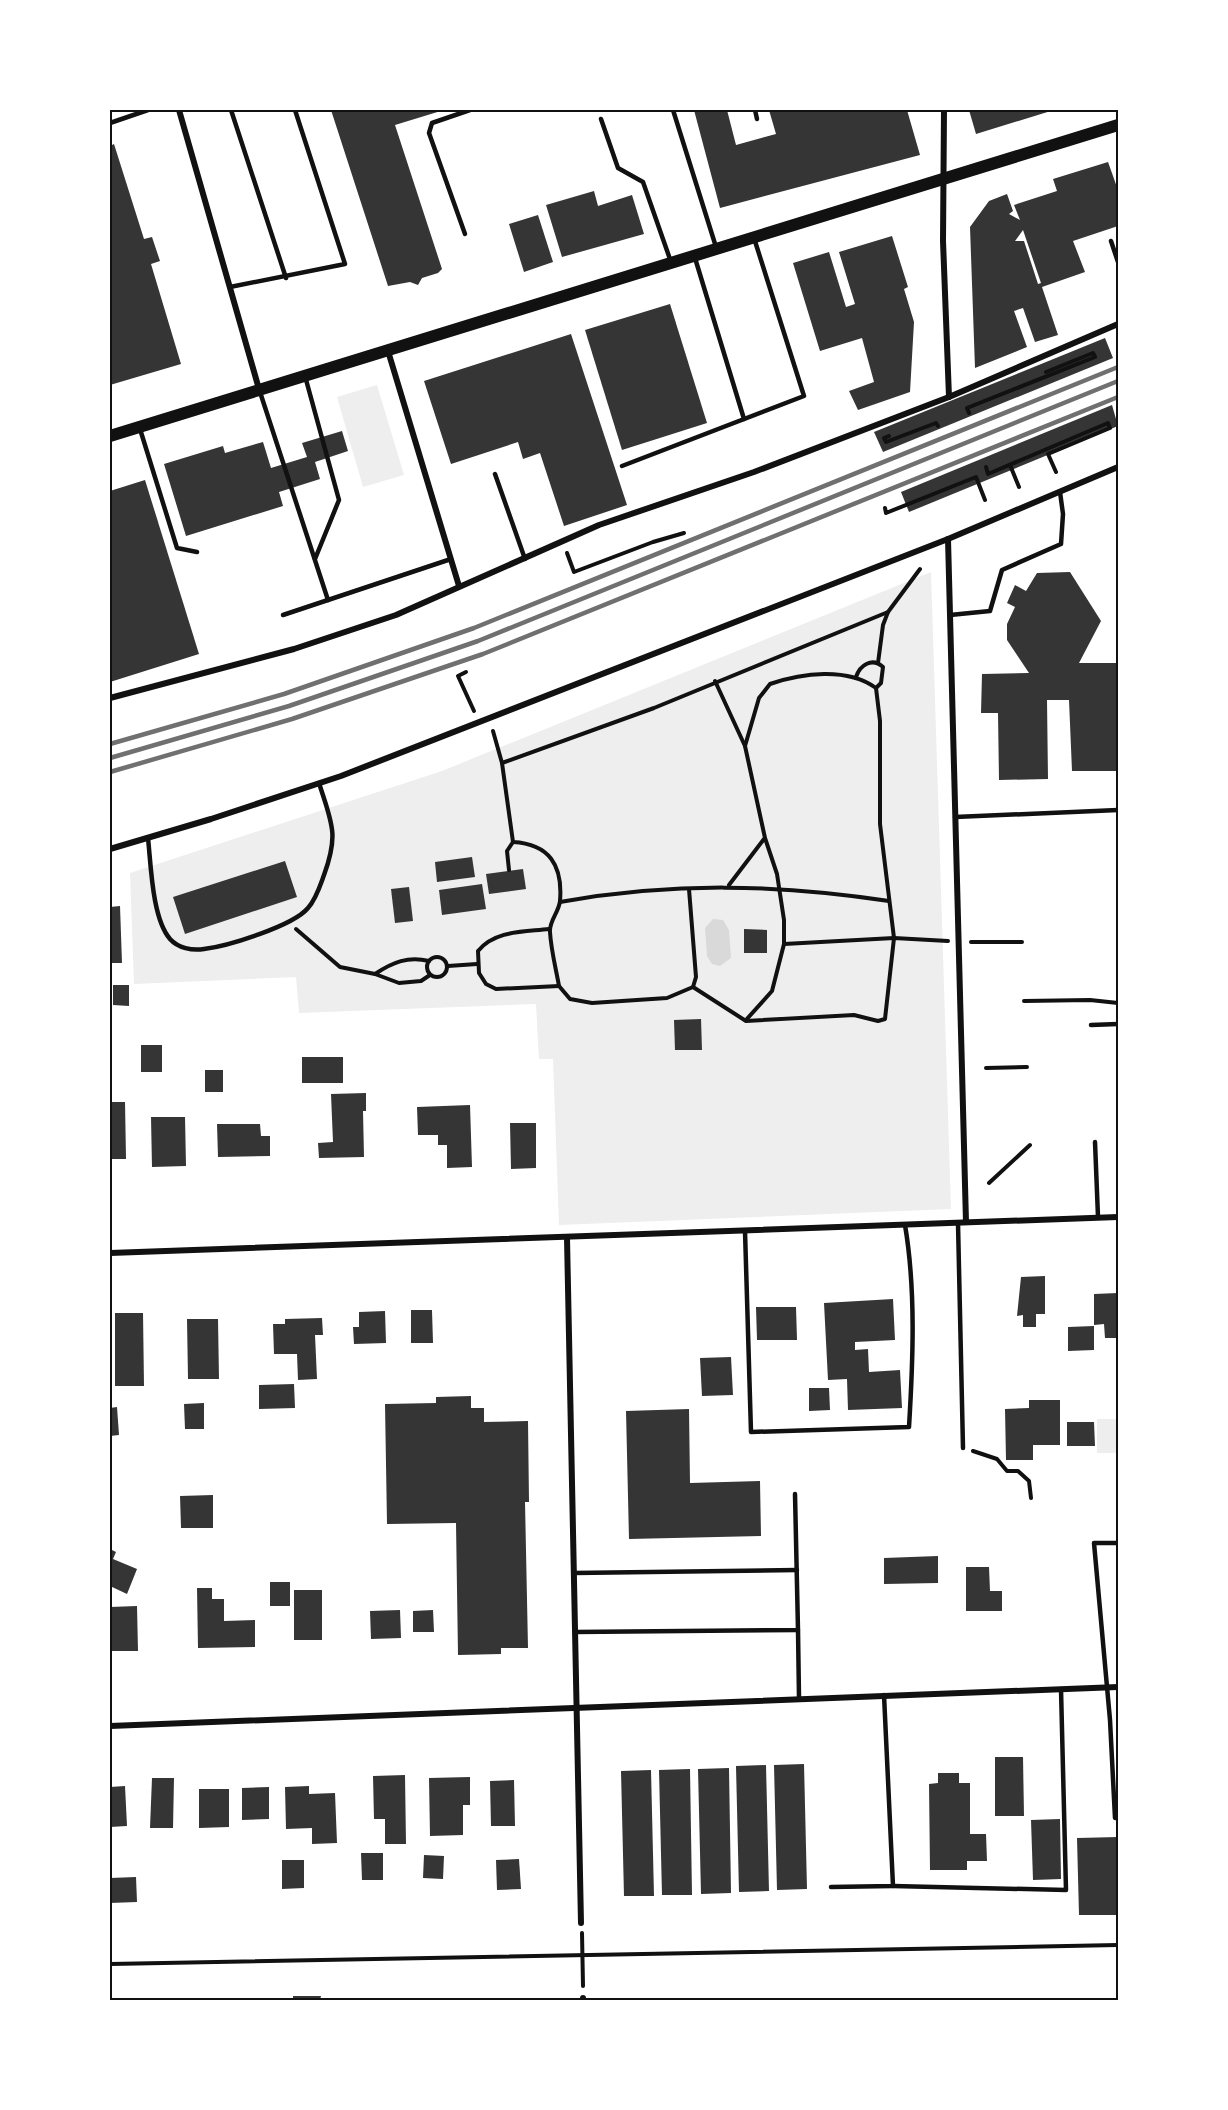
<svg xmlns="http://www.w3.org/2000/svg" width="1228" height="2110" font-family="Manrope,sans-serif">
	<style>
		.green { fill: #eee }
		.water { fill: #d9d9d9 }
		.building { fill: #353535; fill-rule: evenodd }
		.lines { fill: none; stroke-linecap: round; stroke-linejoin: round }
		.path { stroke: #111; stroke-width: 4 }
		.service { stroke: #111; stroke-width: 4.5 }
		.minor { stroke: #111; stroke-width: 6 }
		.secondary { stroke: #111; stroke-width: 12 }
		.rail { stroke: #707070; stroke-width: 4.5 }
		.neatline { fill: none; stroke: #111; stroke-width: 2 }
	</style>
	<rect width="100%" height="100%" fill="#fff"/>
	<g class="green">
		<polygon points="377,385 404,475 363,487 337,397"/>
		<polygon points="931,572 951,1209 559,1225 553,1059 539,1059 536,1004 299,1013 296,977 134,984 130,873 442,771"/>
		<rect x="1097" y="1419" width="21" height="34"/>
	</g>
	<polygon class="water" points="713,919 723,920 729,930 731,958 720,966 712,964 707,956 705,928"/>
	<g class="building">
		<polygon points="331,110 444,110 395,125 442,269 438,273 422,278 418,285 410,282 388,286"/>
		<polygon points="694,110 727,110 736,145 776,134 769,110 907,110 920,155 720,208"/>
		<polygon points="969,110 1054,110 976,134"/>
		<polygon points="114,144 144,239 152,237 160,261 151,264 181,364 110,385 110,146"/>
		<path d="M1108,162L1118,190V226L1073,241L1085,272L1042,287L1058,335L1035,342L1023,308L1014,311L1027,347L975,368L970,227L989,201L1007,194L1013,211L1009,214L1020,220L1014,205L1057,191L1053,179ZM1023,230L1041,283L1038,284L1024,241H1015Z"/>
		<polygon points="594,191 598,206 632,195 644,234 562,257 546,205"/>
		<polygon points="538,215 553,262 524,272 509,224"/>
		<polygon points="892,236 908,287 904,289 914,322 910,392 858,410 849,391 874,382 862,338 820,351 793,263 829,252 846,307 855,304 839,252"/>
		<polygon points="670,304 707,423 622,450 585,330"/>
		<polygon points="571,334 627,505 564,526 540,453 523,459 518,442 451,464 424,381"/>
		<polygon points="1105,338 1113,358 883,452 874,432"/>
		<polygon points="1112,405 1118,426 909,512 901,492"/>
		<polygon points="342,431 348,451 315,462 320,479 279,492 283,506 186,536 164,464 223,446 225,453 263,442 271,468 307,457 302,443"/>
		<polygon points="145,480 199,654 110,682 110,491"/>
		<polygon points="1070,572 1101,621 1079,663 1116,663 1118,771 1072,771 1069,700 1047,700 1048,779 999,780 998,713 981,713 982,674 1029,673 1007,640 1007,624 1015,607 1007,603 1015,585 1026,591 1037,573"/>
		<polygon points="472,857 475,877 437,882 435,862"/>
		<polygon points="285,861 297,897 185,934 173,897"/>
		<polygon points="523,869 526,889 489,894 486,874"/>
		<polygon points="482,884 486,909 442,915 439,890"/>
		<polygon points="409,887 413,921 395,923 391,889"/>
		<polygon points="120,906 122,963 110,963 110,907"/>
		<polygon points="744,929 767,930 767,953 744,953"/>
		<polygon points="113,985 129,985 129,1006 113,1005"/>
		<polygon points="701,1019 702,1050 675,1050 674,1020"/>
		<rect x="141" y="1045" width="21" height="27"/>
		<rect x="302" y="1057" width="41" height="26"/>
		<rect x="205" y="1070" width="18" height="22"/>
		<polygon points="366,1093 366,1111 363,1111 364,1157 319,1158 318,1143 333,1142 331,1094"/>
		<polygon points="110,1102 125,1102 126,1159 110,1159"/>
		<polygon points="470,1105 472,1167 447,1168 447,1145 438,1145 438,1135 418,1135 417,1107"/>
		<polygon points="151,1117 185,1117 186,1166 152,1167"/>
		<polygon points="510,1123 536,1123 536,1168 511,1169"/>
		<polygon points="217,1124 260,1124 261,1136 270,1136 270,1156 218,1157"/>
		<polygon points="1045,1276 1045,1314 1036,1314 1036,1327 1023,1327 1023,1315 1017,1316 1021,1277"/>
		<polygon points="1118,1293 1118,1338 1105,1338 1104,1324 1094,1325 1094,1294"/>
		<polygon points="893,1299 895,1340 855,1342 855,1350 868,1349 869,1372 900,1370 902,1408 848,1410 847,1379 828,1380 824,1303"/>
		<polygon points="756,1307 796,1307 797,1340 757,1340"/>
		<polygon points="411,1310 432,1310 433,1343 411,1343"/>
		<polygon points="385,1311 386,1343 354,1344 353,1327 359,1327 359,1312"/>
		<polygon points="115,1313 143,1313 144,1386 115,1386"/>
		<polygon points="322,1318 323,1335 315,1335 317,1379 298,1380 297,1354 274,1354 273,1324 285,1324 285,1319"/>
		<polygon points="187,1319 218,1319 219,1379 188,1379"/>
		<polygon points="1094,1326 1094,1350 1068,1351 1068,1327"/>
		<polygon points="731,1357 733,1395 702,1396 700,1358"/>
		<polygon points="294,1384 295,1408 259,1409 259,1385"/>
		<polygon points="809,1388 829,1388 830,1410 809,1411"/>
		<polygon points="471,1396 471,1408 484,1408 484,1422 528,1421 529,1502 525,1502 528,1648 501,1648 501,1654 458,1655 456,1523 387,1524 385,1404 436,1403 436,1397"/>
		<polygon points="1029,1400 1060,1400 1060,1445 1033,1445 1033,1460 1006,1460 1005,1409 1029,1408"/>
		<polygon points="204,1403 204,1429 185,1429 184,1404"/>
		<polygon points="117,1407 119,1435 110,1436 110,1408"/>
		<polygon points="689,1409 690,1483 760,1481 761,1536 629,1539 626,1411"/>
		<polygon points="1067,1422 1094,1422 1095,1446 1067,1446"/>
		<polygon points="213,1495 213,1528 181,1528 180,1496"/>
		<polygon points="110,1549 116,1552 113,1559 137,1569 127,1594 110,1586"/>
		<polygon points="938,1556 938,1583 884,1584 884,1558"/>
		<polygon points="966,1567 989,1567 990,1591 1002,1591 1002,1611 966,1611"/>
		<rect x="270" y="1582" width="20" height="24"/>
		<polygon points="197,1588 212,1588 212,1599 224,1599 224,1621 255,1620 255,1647 198,1648"/>
		<rect x="294" y="1590" width="28" height="50"/>
		<polygon points="137,1606 138,1651 110,1651 110,1607"/>
		<polygon points="400,1610 401,1638 371,1639 370,1611"/>
		<polygon points="433,1610 434,1632 413,1632 413,1611"/>
		<polygon points="995,1757 1023,1757 1024,1816 995,1816"/>
		<polygon points="804,1764 807,1889 777,1890 774,1765"/>
		<polygon points="766,1765 769,1891 739,1892 736,1766"/>
		<polygon points="729,1768 731,1893 701,1894 698,1769"/>
		<polygon points="690,1769 692,1895 662,1895 659,1770"/>
		<polygon points="651,1770 654,1896 624,1896 621,1771"/>
		<polygon points="938,1773 959,1773 959,1783 970,1783 970,1834 986,1834 987,1861 967,1861 967,1870 930,1870 929,1784 938,1783"/>
		<polygon points="405,1775 406,1844 385,1844 385,1819 374,1819 373,1776"/>
		<polygon points="470,1777 470,1805 463,1805 463,1835 430,1836 429,1778"/>
		<polygon points="152,1778 174,1778 173,1828 150,1828"/>
		<polygon points="514,1780 515,1826 491,1826 490,1781"/>
		<polygon points="125,1786 127,1826 110,1827 110,1787"/>
		<polygon points="309,1786 309,1794 335,1793 337,1843 312,1844 312,1828 286,1829 285,1787"/>
		<polygon points="269,1787 269,1819 242,1820 242,1788"/>
		<polygon points="199,1789 229,1789 229,1827 199,1828"/>
		<polygon points="1060,1819 1061,1879 1033,1880 1031,1820"/>
		<polygon points="1118,1837 1118,1915 1079,1915 1077,1838"/>
		<polygon points="361,1853 383,1853 383,1880 362,1880"/>
		<polygon points="424,1855 444,1856 443,1879 423,1878"/>
		<polygon points="519,1859 521,1889 497,1890 496,1860"/>
		<polygon points="282,1860 304,1860 304,1888 282,1889"/>
		<polygon points="136,1877 137,1902 110,1903 110,1878"/>
		<polygon points="293,1996 321,1996 320,2000 293,2000"/>
	</g>
	<g class="lines">
		<g class="path">
			<polyline points="969,413 967,408 1095,357 1093,353 1046,372"/>
			<polyline points="889,436 884,438 886,442 936,423 938,426"/>
			<polyline points="1010,465 1019,487"/>
			<polyline points="986,467 988,474 1108,423 1110,428 1048,454 1056,472"/>
			<polyline points="885,508 886,513 976,477 985,500"/>
			<polyline points="567,553 574,572 653,542 684,533"/>
			<polyline points="878,663 883,625 888,612"/>
			<polyline points="466,672 458,676 474,711"/>
			<path d="M856,677C860,665 872,657 883,667L881,683L876,688"/>
			<polyline points="715,681 745,746 765,838 777,874 784,920 784,944 772,991 746,1020"/>
			<path d="M493,731L502,763L513,842C549,844 563,865 560,901C559,912 549,921 550,932C551,950 556,969 559,986L570,999L592,1003L667,998L693,987L696,977L689,889"/>
			<polyline points="502,763 654,708 888,612 920,569"/>
			<polyline points="509,870 507,851 513,842"/>
			<polyline points="729,885 764,839"/>
			<path d="M560,902C673,882 775,884 889,901"/>
			<polyline points="296,929 340,967 375,974 399,983 421,981 430,975"/>
			<path d="M549,929C525,932 495,930 478,951L479,973L486,984L496,989L559,986"/>
			<polyline points="971,942 1022,942"/>
			<polyline points="784,944 894,938 948,941"/>
			<circle cx="437" cy="967" r="10"/>
			<polyline points="448,966 477,964"/>
			<path d="M375,974C393,962 408,956 429,961"/>
			<path d="M693,987L746,1021L854,1015L878,1021L885,1019L894,938L880,824V721L876,688C847,667 802,673 770,684L759,698L745,746"/>
			<polyline points="1024,1001 1090,1000 1118,1003"/>
			<polyline points="986,1068 1027,1067"/>
			<polyline points="989,1183 1030,1145"/>
			<polyline points="973,1451 997,1459 1007,1471 1018,1471 1029,1481 1031,1498"/>
			<polyline points="582,1933 583,1986"/>
			<polyline points="110,1964 1118,1945"/>
		</g>
		<g class="service">
			<polyline points="231,110 286,278"/>
			<polyline points="673,110 716,247"/>
			<polyline points="755,110 757,119"/>
			<polyline points="601,119 618,168 643,182 671,262"/>
			<polyline points="110,123 148,110"/>
			<polyline points="465,234 429,133 432,123 470,110"/>
			<polyline points="1111,241 1118,262"/>
			<polyline points="695,258 744,419"/>
			<polyline points="230,287 345,264 295,110"/>
			<polyline points="305,376 339,500 315,559"/>
			<polyline points="260,392 328,600"/>
			<polyline points="140,429 177,548 197,552"/>
			<polyline points="622,466 804,396 754,238"/>
			<polyline points="495,474 525,559"/>
			<polyline points="283,615 451,559"/>
			<polyline points="950,615 990,611 1002,570 1061,544 1063,514 1060,492"/>
			<polyline points="955,817 1118,810"/>
			<path d="M148,838C151,865 152,918 170,939C178,948 192,951 204,949C228,946 293,926 308,908C316,899 320,886 324,875C339,834 332,824 319,783"/>
			<polyline points="1091,1025 1118,1024"/>
			<polyline points="1095,1142 1098,1217"/>
			<polyline points="958,1223 963,1448"/>
			<path d="M745,1231L751,1432L909,1427C913,1361 916,1290 905,1225"/>
			<polyline points="1118,1543 1094,1543 1110,1720 1115,1818 1118,1817"/>
			<polyline points="574,1573 797,1570"/>
			<polyline points="798,1630 799,1698"/>
			<polyline points="575,1632 798,1630 795,1494"/>
			<polyline points="893,1886 1066,1890 1061,1689"/>
			<polyline points="831,1887 893,1886 884,1695"/>
		</g>
		<g class="minor">
			<polyline points="179,110 259,389"/>
			<polyline points="944,110 943,241 949,397"/>
			<polyline points="388,351 459,586"/>
			<polyline points="948,539 966,1222"/>
			<polyline points="110,698 294,649 396,615 599,525 754,472 949,397 1118,324"/>
			<polyline points="110,849 211,819 341,776 948,539 1118,467"/>
			<polyline points="567,1238 581,1923"/>
			<polyline points="110,1253 1118,1217"/>
			<polyline points="110,1726 1118,1687"/>
			<polyline points="583,1998 583,2000"/>
		</g>
		<polyline class="secondary" points="110,436 1118,125"/>
		<g class="rail">
			<polyline points="110,744 284,694 474,628 1118,367"/>
			<polyline points="110,758 289,706 478,641 1118,381"/>
			<polyline points="110,772 292,719 483,654 1118,397"/>
		</g>
	</g>
	<rect width="1228" height="2110" fill="none" stroke="#ffffff" stroke-width="222"/>
	<rect x="111" y="111" width="1006" height="1888" class="neatline"/>
</svg>
